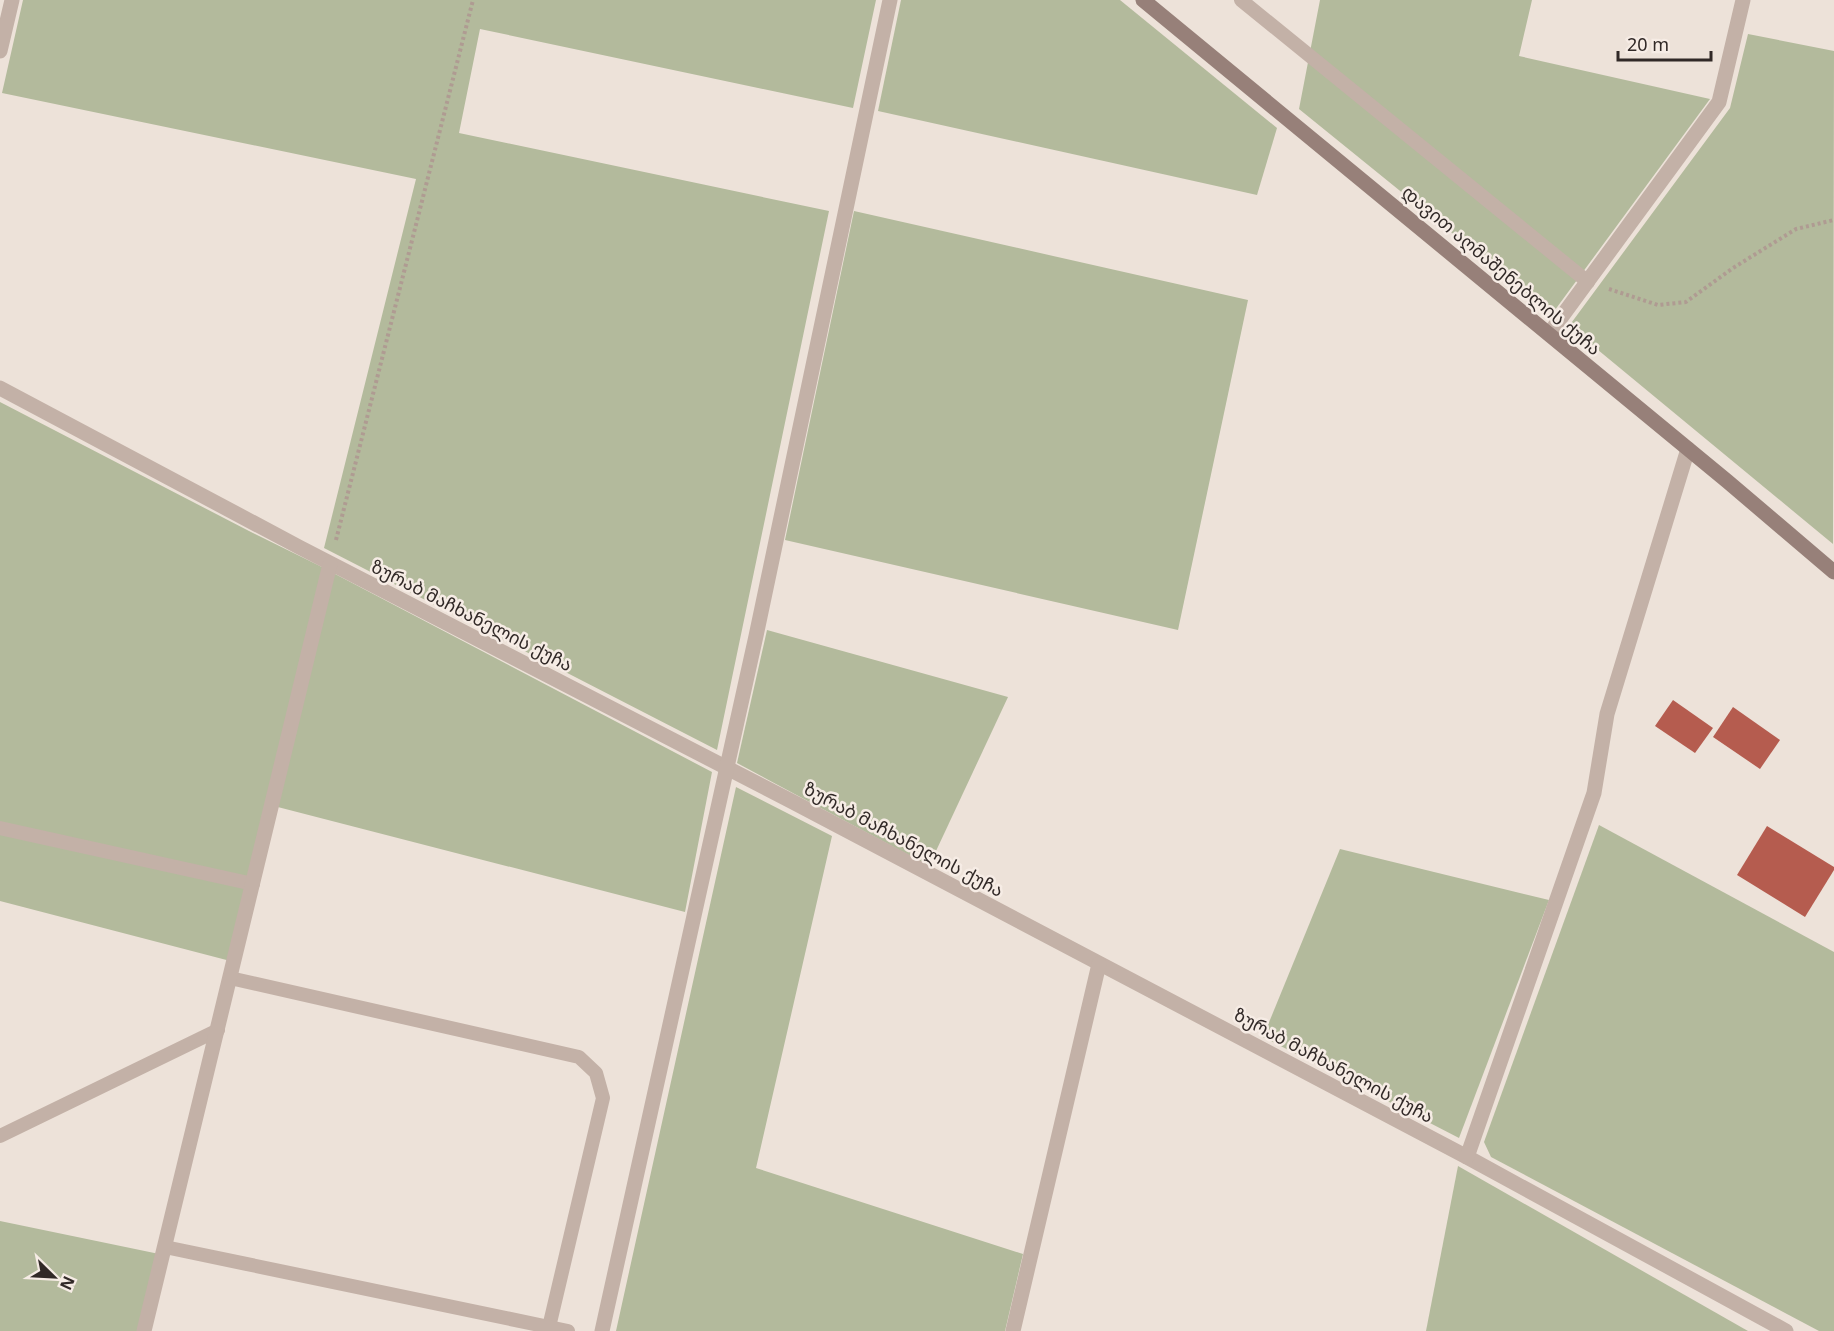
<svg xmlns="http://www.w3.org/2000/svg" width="1834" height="1331" font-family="'Noto Sans','Noto Sans Georgian',sans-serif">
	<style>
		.green { fill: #b3ba9c }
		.building { fill: #b55c4f }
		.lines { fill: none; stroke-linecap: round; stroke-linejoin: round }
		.path { stroke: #af9b92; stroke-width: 4; stroke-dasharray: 3 3; stroke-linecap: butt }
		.lane { stroke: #c3b1a7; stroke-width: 14 }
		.street { stroke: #c3b1a7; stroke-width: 15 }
		.secondary { stroke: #978079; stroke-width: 15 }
		.labels { text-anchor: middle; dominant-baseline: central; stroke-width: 5; stroke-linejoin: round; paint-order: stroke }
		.street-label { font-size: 18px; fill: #312927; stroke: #f6ece5 }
	</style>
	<rect width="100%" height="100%" fill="#ede2d9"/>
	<g class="green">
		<polygon points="23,0 876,0 853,108 480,29 459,133 829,211 717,750 324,548 416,179 2,93"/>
		<polygon points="901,0 1120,0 1277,128 1257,195 878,111"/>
		<polygon points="1320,0 1532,0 1519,56 1710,99 1552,314 1299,109"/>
		<polygon points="1748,34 1834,51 1833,544 1569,326 1730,108"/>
		<polygon points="854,211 1248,300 1178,630 785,540"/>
		<polygon points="0,402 249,531 318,565 712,772 685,912 270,805 238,963 0,901"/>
		<polygon points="767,630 1008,697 929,866 737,763"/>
		<polygon points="736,787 832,836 756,1168 1023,1254 1005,1331 616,1331"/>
		<polygon points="1599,825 1834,952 1834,1331 1819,1331 1491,1157 1484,1142"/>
		<polygon points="1340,849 1549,900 1459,1138 1263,1037"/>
		<polygon points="1458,1166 1748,1331 1426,1331"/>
		<polygon points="0,1221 164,1255 148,1331 0,1331"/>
	</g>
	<g class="building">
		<polygon points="1673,700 1713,728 1695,753 1655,726"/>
		<polygon points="1733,707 1780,740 1760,769 1713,737"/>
		<polygon points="1767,826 1834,867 1834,870 1805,917 1737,875"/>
	</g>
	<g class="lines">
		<g class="path">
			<polyline points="1609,289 1658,305 1686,302 1733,268 1796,229 1834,220"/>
			<polyline points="336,540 473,0"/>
		</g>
		<g class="lane">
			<polyline points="1241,0 1588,282"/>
			<polyline points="0,828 253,884"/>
			<polyline points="230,978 579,1057 596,1073 603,1098 549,1327"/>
			<polyline points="0,1136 218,1030"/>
			<polyline points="165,1247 568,1331"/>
		</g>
		<g class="street">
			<polyline points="0,51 12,0"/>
			<polyline points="1549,334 1719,102 1743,0"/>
			<polyline points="0,388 299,547 793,802 1467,1157 1786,1331"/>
			<polyline points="1467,1157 1594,793 1607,714 1688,449"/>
			<polyline points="144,1331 330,564"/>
			<polyline points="602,1331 756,636 890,0"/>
			<polyline points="1013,1331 1099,964"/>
		</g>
		<polyline class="secondary" points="1143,0 1727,481 1834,572"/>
	</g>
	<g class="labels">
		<g class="street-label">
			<text transform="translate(1502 270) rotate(40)">დავით აღმაშენებლის ქუჩა</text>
			<text transform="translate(472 615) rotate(27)">ზურაბ მაჩხანელის ქუჩა</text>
			<text transform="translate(904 839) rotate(28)">ზურაბ მაჩხანელის ქუჩა</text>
			<text transform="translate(1334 1065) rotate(28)">ზურაბ მაჩხანელის ქუჩა</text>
		</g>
	</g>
	<g transform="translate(54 1277) rotate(114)" stroke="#f6ece5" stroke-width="4.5" paint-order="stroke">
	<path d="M0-4.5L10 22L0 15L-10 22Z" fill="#312927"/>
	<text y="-9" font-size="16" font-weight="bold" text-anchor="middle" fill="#312927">N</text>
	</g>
	<path d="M1618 51v9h93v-9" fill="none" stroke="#312927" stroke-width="3"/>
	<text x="1627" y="51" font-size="18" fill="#312927" stroke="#f6ece5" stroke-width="4.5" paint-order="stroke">20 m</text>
</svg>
